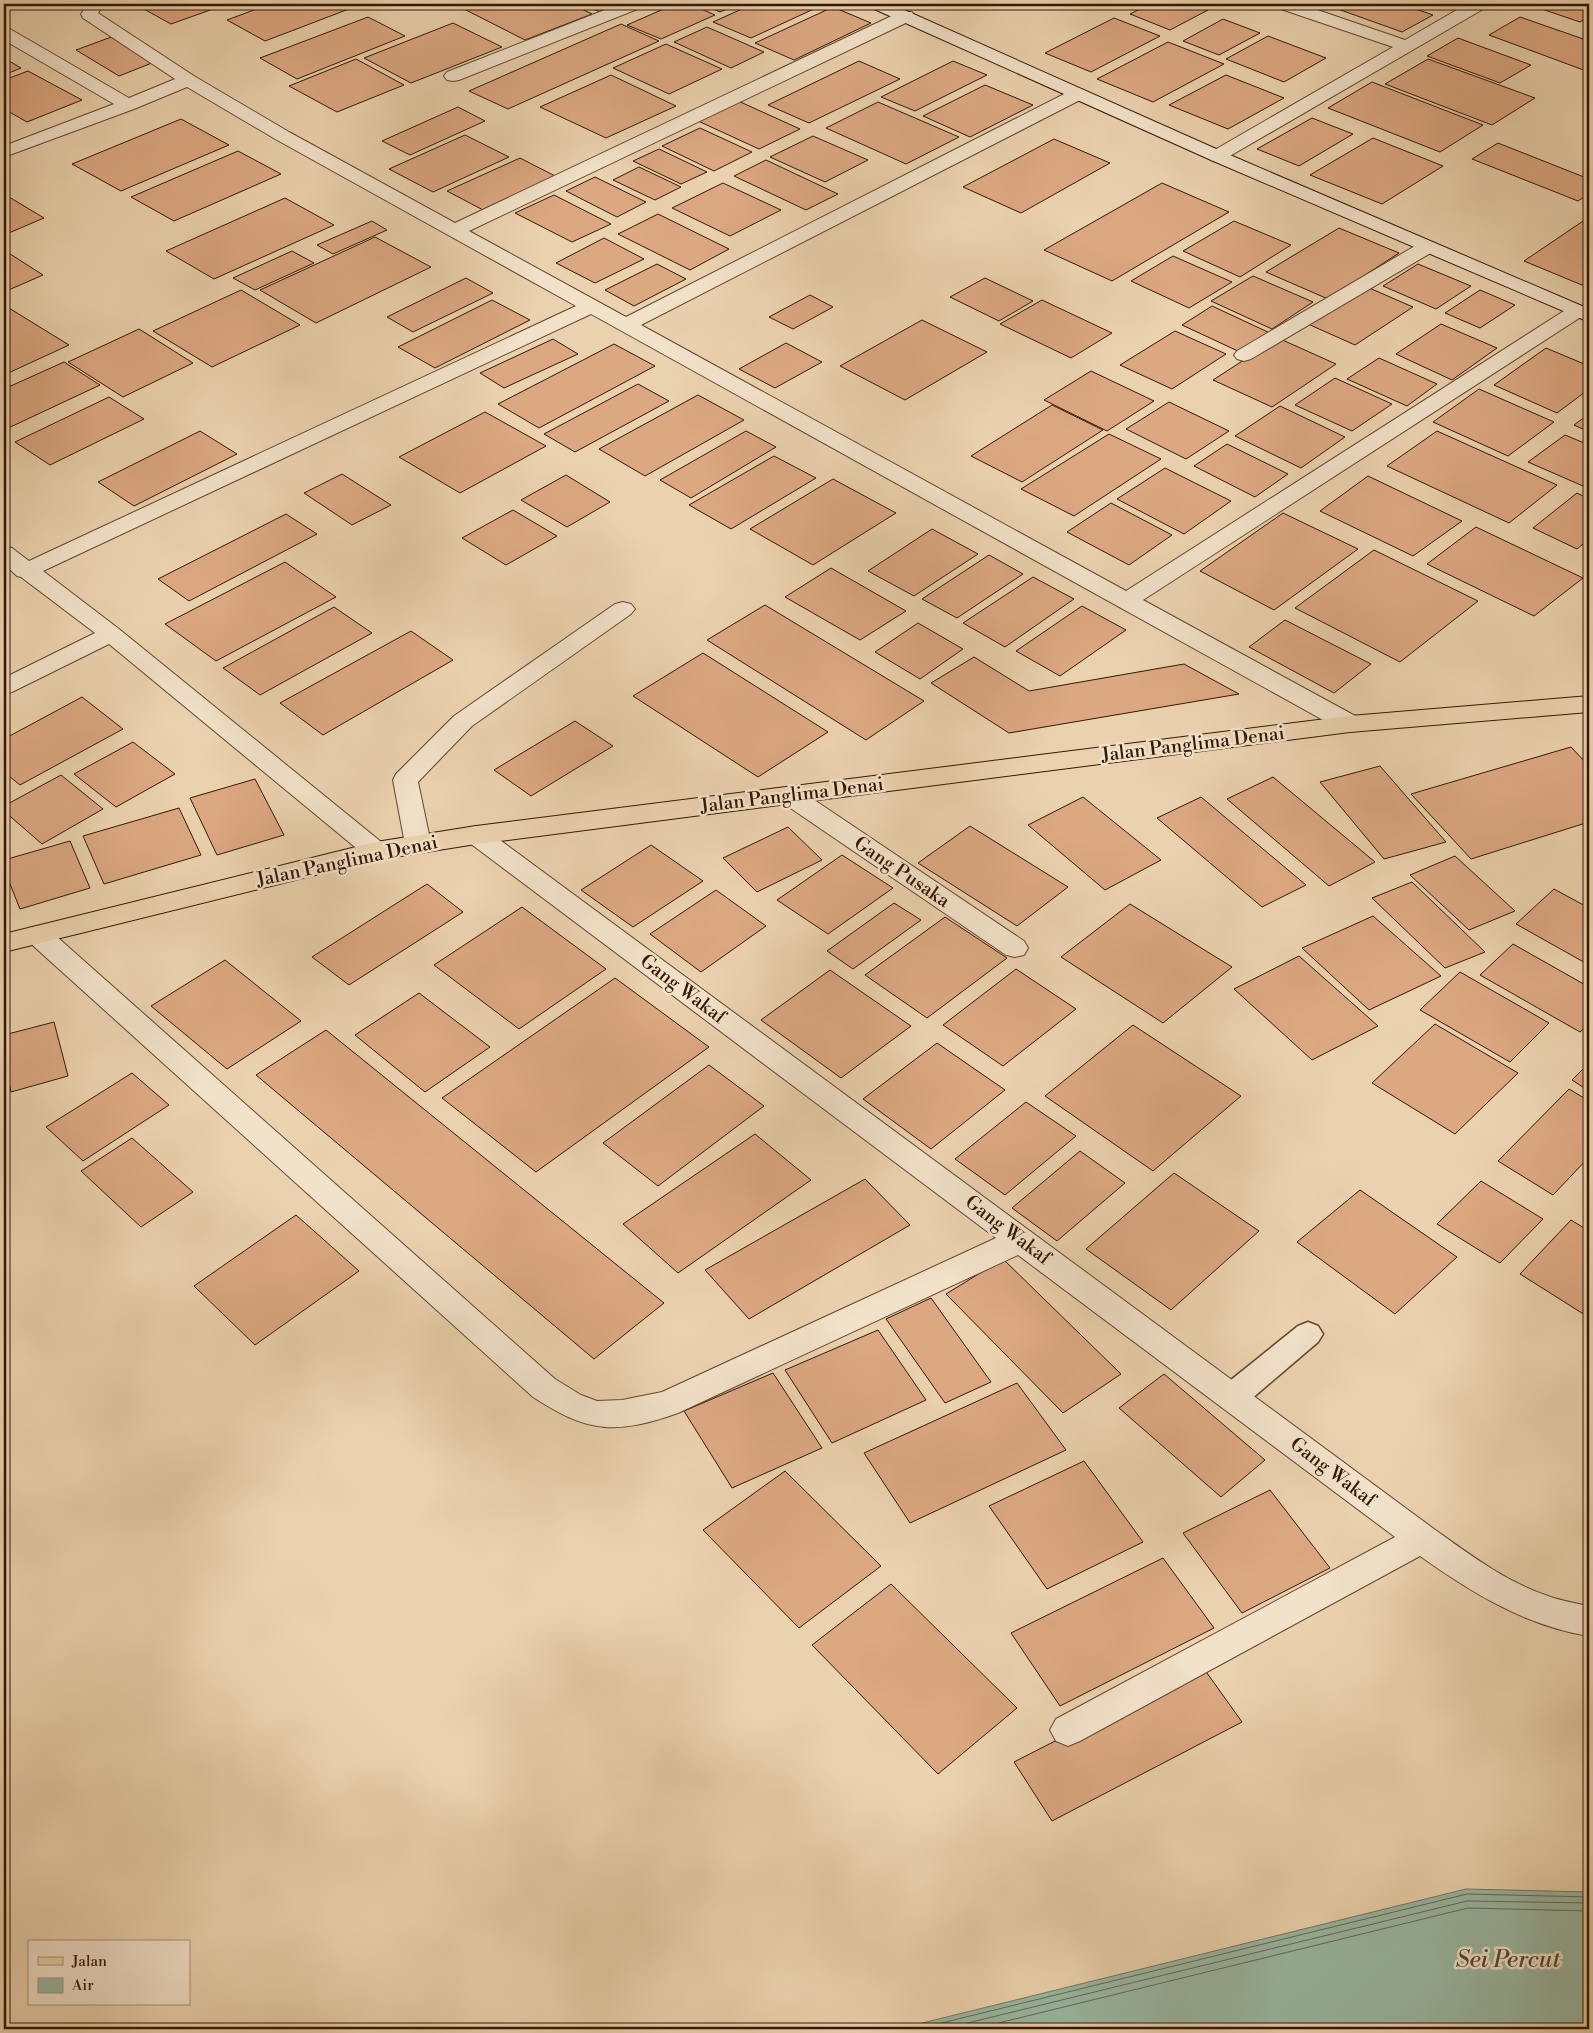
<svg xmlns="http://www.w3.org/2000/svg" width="1593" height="2033" font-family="'Libre Bodoni',serif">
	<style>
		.water { fill: #99b8a4; stroke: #717764 }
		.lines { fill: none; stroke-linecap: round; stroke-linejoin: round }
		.shore { stroke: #666754; stroke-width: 1 }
		.building { fill: #dca882; stroke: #341604 }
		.lane-casing { stroke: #62452e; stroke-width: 3 }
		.street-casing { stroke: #62452e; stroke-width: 2 }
		.secondary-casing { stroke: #341604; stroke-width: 2 }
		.primary-casing { stroke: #341604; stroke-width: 2 }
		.lane { fill: #f2e2ca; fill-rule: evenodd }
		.street { fill: #f2e2ca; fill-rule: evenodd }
		.secondary { fill: #f2e2ca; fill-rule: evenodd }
		.primary { fill: #ebd2ae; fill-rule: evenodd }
		.labels { text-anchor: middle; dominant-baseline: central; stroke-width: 5; stroke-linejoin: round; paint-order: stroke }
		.street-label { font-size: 19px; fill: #341604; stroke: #f2e2ca }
		.near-water-label { font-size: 24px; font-style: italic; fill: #524734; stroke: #f2e2ca }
	</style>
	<rect width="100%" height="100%" fill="#ebd2ae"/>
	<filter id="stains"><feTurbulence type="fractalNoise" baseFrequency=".004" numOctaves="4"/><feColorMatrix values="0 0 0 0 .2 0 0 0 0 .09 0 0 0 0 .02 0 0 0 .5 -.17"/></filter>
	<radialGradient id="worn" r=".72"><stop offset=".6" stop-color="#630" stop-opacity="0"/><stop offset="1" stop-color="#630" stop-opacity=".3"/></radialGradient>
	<polygon class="water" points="1466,1889 1589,1892 1589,2029 898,2029"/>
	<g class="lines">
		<g class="shore">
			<polyline points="917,2029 1467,1894 1589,1897"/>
			<polyline points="943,2029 1467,1901 1589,1903"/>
			<polyline points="974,2029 1468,1908 1589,1911"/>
		</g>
	</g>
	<g class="building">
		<polygon points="153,4 227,4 171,24 142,8"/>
		<polygon points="270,4 362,4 265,41 227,20"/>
		<polygon points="465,4 571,4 592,14 525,40 458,6"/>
		<polygon points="583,4 626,4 602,13"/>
		<polygon points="675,4 690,4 715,15 661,39 627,25"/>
		<polygon points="702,4 738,4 720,12"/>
		<polygon points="753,4 806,4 816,8 751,38 713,22"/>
		<polygon points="1150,4 1191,4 1208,10 1170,30 1130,14"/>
		<polygon points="1324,4 1402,4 1433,15 1402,32"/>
		<polygon points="1527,4 1589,4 1589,17 1580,22"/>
		<polygon points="833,7 871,23 794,60 755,43"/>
		<polygon points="368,17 405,36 297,79 260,58"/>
		<polygon points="1520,17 1589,41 1589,72 1489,35"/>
		<polygon points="1114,18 1160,36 1091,72 1045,53"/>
		<polygon points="1223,19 1260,33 1219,55 1183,41"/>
		<polygon points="453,23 502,47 411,83 364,58"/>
		<polygon points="621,24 659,41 508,109 469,91"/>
		<polygon points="707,27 764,52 731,68 674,42"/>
		<polygon points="114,36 157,61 119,76 76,50"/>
		<polygon points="1268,36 1326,58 1284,82 1226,59"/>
		<polygon points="1458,38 1531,65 1500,83 1427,56"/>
		<polygon points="1168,42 1224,64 1153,102 1097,79"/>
		<polygon points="666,44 722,69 669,94 613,68"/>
		<polygon points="4,58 21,68 4,75"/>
		<polygon points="356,59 404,85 337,112 289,86"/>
		<polygon points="1428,59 1535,98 1492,125 1385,84"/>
		<polygon points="859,61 900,79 809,123 768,105"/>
		<polygon points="953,61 987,75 915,111 881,97"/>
		<polygon points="28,71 82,100 27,122 4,109 4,80"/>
		<polygon points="611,75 676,106 606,138 540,107"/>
		<polygon points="1226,75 1284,98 1228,129 1169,105"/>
		<polygon points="1372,82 1483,125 1440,152 1328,108"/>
		<polygon points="985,85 1033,105 970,137 923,116"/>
		<polygon points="736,100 800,129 759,149 696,120"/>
		<polygon points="878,102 959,137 906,164 826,128"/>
		<polygon points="458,107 485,121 410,155 382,141"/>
		<polygon points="1312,118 1353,134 1299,166 1257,149"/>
		<polygon points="181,119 229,145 121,191 72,164"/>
		<polygon points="700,128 752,152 714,171 662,146"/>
		<polygon points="465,135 509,157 433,192 389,169"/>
		<polygon points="813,136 868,160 825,182 770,157"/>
		<polygon points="1373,138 1443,166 1382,204 1310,175"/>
		<polygon points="1054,139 1110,163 1021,213 963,187"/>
		<polygon points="1498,143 1589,179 1589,194 1578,201 1472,159"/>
		<polygon points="659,149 707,172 681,184 633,161"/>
		<polygon points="238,151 281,174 174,221 131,197"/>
		<polygon points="520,158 557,177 485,211 447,191"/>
		<polygon points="766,160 838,194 806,210 734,176"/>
		<polygon points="639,167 681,187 655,200 613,180"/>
		<polygon points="595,177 646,202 617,217 566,191"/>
		<polygon points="723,183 781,210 730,236 672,208"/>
		<polygon points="1162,183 1229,212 1112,281 1044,250"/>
		<polygon points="4,194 44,218 4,235"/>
		<polygon points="554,195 611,224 572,242 515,213"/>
		<polygon points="285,198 334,225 214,279 166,251"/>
		<polygon points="658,214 729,249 690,270 618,234"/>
		<polygon points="1589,217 1589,281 1582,285 1524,261"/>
		<polygon points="372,221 387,230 333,254 317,245"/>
		<polygon points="1234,221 1291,245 1240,277 1183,251"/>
		<polygon points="1339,228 1399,253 1328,299 1266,272"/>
		<polygon points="375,237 431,267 316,323 260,290"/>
		<polygon points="604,238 644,259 595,283 556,263"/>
		<polygon points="4,250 43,275 4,292"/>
		<polygon points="292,251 314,263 255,290 233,278"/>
		<polygon points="1173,256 1232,282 1189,308 1131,281"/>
		<polygon points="657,264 686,279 634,306 605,290"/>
		<polygon points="1418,264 1471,286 1436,309 1383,286"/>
		<polygon points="1253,276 1313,302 1272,329 1211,301"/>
		<polygon points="466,278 493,293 413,332 387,317"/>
		<polygon points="985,278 1033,301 999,321 950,297"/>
		<polygon points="1367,287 1413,307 1355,345 1308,324"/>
		<polygon points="241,290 300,325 212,367 153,331"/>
		<polygon points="1480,290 1515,305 1480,328 1445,313"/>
		<polygon points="810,295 833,307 793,329 769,317"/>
		<polygon points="492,300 530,320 435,368 398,347"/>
		<polygon points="1042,300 1112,333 1071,358 1000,324"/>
		<polygon points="4,305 69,345 4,375"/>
		<polygon points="1212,306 1270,333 1240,352 1182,325"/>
		<polygon points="922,320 987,352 905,400 840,366"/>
		<polygon points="1441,324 1497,348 1452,380 1396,354"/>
		<polygon points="139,329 193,363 123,397 68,362"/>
		<polygon points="1175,331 1226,354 1172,389 1120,365"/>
		<polygon points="1278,338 1336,364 1272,407 1213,380"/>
		<polygon points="553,339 578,354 504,388 480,373"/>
		<polygon points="786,343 822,362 775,388 739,369"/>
		<polygon points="614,344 655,366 539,428 498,404"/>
		<polygon points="1546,348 1589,366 1589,389 1557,413 1494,385"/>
		<polygon points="1379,358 1437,384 1407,406 1347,379"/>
		<polygon points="64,362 100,385 4,430 4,389"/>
		<polygon points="1091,371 1154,401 1107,431 1044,400"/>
		<polygon points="1335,378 1392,404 1352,431 1295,405"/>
		<polygon points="638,384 669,401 575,452 544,434"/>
		<polygon points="1479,389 1554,422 1508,456 1433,422"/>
		<polygon points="698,395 744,420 645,476 599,449"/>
		<polygon points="109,397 144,419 50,465 15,442"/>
		<polygon points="1169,402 1229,431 1186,459 1126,429"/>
		<polygon points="1052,405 1103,430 1022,482 971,456"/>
		<polygon points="1280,406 1345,437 1301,468 1235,436"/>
		<polygon points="485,412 546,446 460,493 399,457"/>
		<polygon points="1589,414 1589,432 1574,425"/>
		<polygon points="200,431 237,454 134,506 98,482"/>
		<polygon points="746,431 776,447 691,498 660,480"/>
		<polygon points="1437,431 1557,485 1509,523 1387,466"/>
		<polygon points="1109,434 1161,459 1074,516 1021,489"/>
		<polygon points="1565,435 1589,445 1589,481 1583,486 1528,462"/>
		<polygon points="1227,444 1288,474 1255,497 1194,466"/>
		<polygon points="774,456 816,478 731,529 689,505"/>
		<polygon points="1165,468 1231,501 1184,534 1117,499"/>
		<polygon points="342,474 391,505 352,525 304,493"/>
		<polygon points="566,475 610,502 567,527 521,500"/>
		<polygon points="1368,476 1462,521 1413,556 1320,511"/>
		<polygon points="833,479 896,513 813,565 750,529"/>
		<polygon points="1577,493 1589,499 1589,539 1577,549 1533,528"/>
		<polygon points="1111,503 1172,535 1129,565 1067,532"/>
		<polygon points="513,510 557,536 506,565 462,538"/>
		<polygon points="1283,513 1358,549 1274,610 1200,571"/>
		<polygon points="286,514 317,534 189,601 158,579"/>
		<polygon points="1476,527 1583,578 1534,616 1427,564"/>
		<polygon points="932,529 978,554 914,596 868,571"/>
		<polygon points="1374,550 1478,601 1400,662 1295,608"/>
		<polygon points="989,555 1023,574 957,618 922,599"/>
		<polygon points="285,562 336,597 216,661 165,624"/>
		<polygon points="831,568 906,611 860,640 785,597"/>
		<polygon points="1033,577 1074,599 1005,647 963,623"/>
		<polygon points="765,605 924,701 866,740 707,640"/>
		<polygon points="1082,606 1126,630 1060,676 1016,651"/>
		<polygon points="334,607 372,633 260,695 223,668"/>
		<polygon points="1285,620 1371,664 1334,693 1249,647"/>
		<polygon points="918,623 963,649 920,679 875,652"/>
		<polygon points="411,631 453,660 323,735 280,703"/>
		<polygon points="703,653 828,732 758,777 633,696"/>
		<polygon points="974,657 1029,691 1184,664 1239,694 1009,733 931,683"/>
		<polygon points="82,697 123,729 20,785 4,772 4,739"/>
		<polygon points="575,721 613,746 531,796 494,770"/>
		<polygon points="133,742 175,774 116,807 74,774"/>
		<polygon points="1571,747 1589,766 1589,822 1471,859 1411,794"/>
		<polygon points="1380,766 1446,842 1384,859 1320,782"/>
		<polygon points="61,775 103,809 42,844 4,811 4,806"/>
		<polygon points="1273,777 1375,862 1329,886 1227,799"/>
		<polygon points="255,779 284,835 217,855 190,798"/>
		<polygon points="1083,797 1161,860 1105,890 1028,825"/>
		<polygon points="1201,797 1306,885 1262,907 1157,818"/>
		<polygon points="179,808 201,855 104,884 83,836"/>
		<polygon points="970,826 1068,887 1017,926 918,863"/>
		<polygon points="788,827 822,860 757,892 723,858"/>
		<polygon points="70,841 90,888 20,909 4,869 4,860"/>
		<polygon points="651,845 703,881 633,927 581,890"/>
		<polygon points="842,855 893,888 828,934 777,900"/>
		<polygon points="1455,856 1515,911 1469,930 1410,875"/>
		<polygon points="1412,882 1485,952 1445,968 1372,898"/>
		<polygon points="427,884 463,912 349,985 312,957"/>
		<polygon points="1554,889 1589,908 1589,965 1516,924"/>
		<polygon points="716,890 766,926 701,972 650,934"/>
		<polygon points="894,903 921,920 853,969 827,951"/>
		<polygon points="1130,904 1232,967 1163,1023 1061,957"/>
		<polygon points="522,907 606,969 519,1029 434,965"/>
		<polygon points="1373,916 1441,976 1369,1010 1302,948"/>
		<polygon points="945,917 1007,958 927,1018 865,975"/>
		<polygon points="1513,944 1589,987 1589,1024 1580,1032 1480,975"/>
		<polygon points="1299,956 1378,1026 1312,1060 1234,989"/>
		<polygon points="225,960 301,1021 227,1069 151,1006"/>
		<polygon points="1016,969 1076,1009 1003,1066 943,1025"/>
		<polygon points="830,970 911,1026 841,1078 761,1020"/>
		<polygon points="1460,972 1549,1023 1510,1062 1420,1010"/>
		<polygon points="615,978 709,1047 536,1172 442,1098"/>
		<polygon points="419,993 490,1047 425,1092 355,1035"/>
		<polygon points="54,1022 68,1076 11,1092 4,1060 4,1035"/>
		<polygon points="1435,1024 1518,1073 1455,1134 1372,1083"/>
		<polygon points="1133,1025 1241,1096 1153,1171 1045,1096"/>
		<polygon points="326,1030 664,1303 594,1359 256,1075"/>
		<polygon points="937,1043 1005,1090 931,1149 863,1099"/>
		<polygon points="1589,1063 1589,1091 1572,1080"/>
		<polygon points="709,1065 764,1106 658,1186 603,1143"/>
		<polygon points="132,1073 169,1105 83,1161 46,1127"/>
		<polygon points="1569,1089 1589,1101 1589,1157 1553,1195 1498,1161"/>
		<polygon points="1026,1102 1076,1136 1005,1195 955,1159"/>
		<polygon points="755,1134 811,1180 678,1273 623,1224"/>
		<polygon points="132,1138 193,1192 141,1227 81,1171"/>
		<polygon points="1080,1151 1125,1183 1057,1241 1012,1208"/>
		<polygon points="1174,1173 1259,1231 1171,1310 1086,1249"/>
		<polygon points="865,1179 910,1225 749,1319 705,1270"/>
		<polygon points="1481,1181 1543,1219 1500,1263 1437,1224"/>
		<polygon points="1360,1190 1457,1257 1395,1314 1297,1242"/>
		<polygon points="296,1215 359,1271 255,1345 194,1286"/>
		<polygon points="1571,1220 1589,1231 1589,1310 1585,1315 1520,1274"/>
		<polygon points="1003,1259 1121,1374 1063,1413 946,1294"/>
		<polygon points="931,1298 991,1382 945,1403 886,1319"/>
		<polygon points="878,1330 926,1400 832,1443 785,1370"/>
		<polygon points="773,1373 822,1448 732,1488 684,1411"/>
		<polygon points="1164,1374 1265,1460 1221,1497 1119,1408"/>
		<polygon points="1017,1383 1066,1450 910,1523 864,1453"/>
		<polygon points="1084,1461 1143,1542 1047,1589 989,1506"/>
		<polygon points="785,1471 881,1566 799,1628 703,1530"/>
		<polygon points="1270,1490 1330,1568 1242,1613 1183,1533"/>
		<polygon points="1163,1558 1214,1628 1060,1706 1011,1633"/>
		<polygon points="891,1584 1017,1708 938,1774 812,1645"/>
		<polygon points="1202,1666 1242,1722 1052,1821 1014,1762"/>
	</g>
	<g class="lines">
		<defs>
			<polygon id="lane" points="1308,1322 1318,1326 1323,1334 1318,1342 1243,1406 1232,1409 1221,1406 1217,1397 1221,1388 1298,1326"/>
			<g id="street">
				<polygon points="88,4 104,4 98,13 194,76 289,132 455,223 900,12 912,12 914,16 912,20 469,231 626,317 1072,90 1078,89 1084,90 1087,94 1084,98 641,325 1126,591 1570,307 1577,305 1584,307 1587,311 1584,315 1143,600 1359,718 1362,724 1359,730 1350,732 1341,730 591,314 43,571 119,629 385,845 389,851 385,857 376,860 367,857 109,644 12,692 4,694 4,678 95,633 21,577 17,576 4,564 4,546 12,548 29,561 576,306 277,140 187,87 134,109 4,157 4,146 114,104 4,40 4,28 10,29 129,98 175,79 83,18 81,14"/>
				<polygon points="620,4 642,4 640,8 459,80 453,81 447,80 444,76 447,72"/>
				<polygon points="1276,4 1300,4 1405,40 1467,4 1487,4 1485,8 1223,160 1217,162 1211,160 1208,156 1211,152 1393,47 1278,8"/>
				<polygon points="1427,241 1434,243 1437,247 1434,251 1251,359 1244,361 1237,359 1234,355 1237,351 1420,243"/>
				<polygon points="623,602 631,604 635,609 631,614 472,726 418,782 431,844 427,850 418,853 409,850 405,844 393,780 396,774 454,716 615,604"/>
				<polygon points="789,787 798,789 1024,941 1028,948 1024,955 1015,957 1006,955 780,801 776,795 780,789"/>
				<path d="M476,826L485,829L1434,1529C1469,1554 1506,1582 1548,1596C1561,1601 1575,1603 1589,1606V1636C1526,1626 1472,1593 1420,1556L1080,1741L1068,1746L1056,1741L1050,1730L1056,1719L1395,1537L1018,1255L678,1413C616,1435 588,1433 533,1397L29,942L25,935L29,928L38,926L47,928L555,1379L581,1395L597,1401L622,1400L662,1392L996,1238L467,841L463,835L467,829Z"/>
			</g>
			<polygon id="secondary" points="870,4 891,4 1223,152 1589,309 1589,322 1211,160 872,8"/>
			<polygon id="primary" points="1589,696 1589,712 1350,732 476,844 376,860 4,952 4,934 376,842 476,826 1350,716"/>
		</defs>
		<use href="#lane" class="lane-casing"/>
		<use href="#street" class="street-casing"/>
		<use href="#secondary" class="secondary-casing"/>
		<use href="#primary" class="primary-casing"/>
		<use href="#lane" class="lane"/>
		<use href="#street" class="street"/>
		<use href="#secondary" class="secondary"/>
		<use href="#primary" class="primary"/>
	</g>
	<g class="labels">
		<g class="street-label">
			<text transform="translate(1193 744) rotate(-7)">Jalan Panglima Denai</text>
			<text transform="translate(792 795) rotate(-7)">Jalan Panglima Denai</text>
			<text transform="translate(347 861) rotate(-12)">Jalan Panglima Denai</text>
			<text transform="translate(902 872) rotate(34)">Gang Pusaka</text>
			<text transform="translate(683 989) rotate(37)">Gang Wakaf</text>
			<text transform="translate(1008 1230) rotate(37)">Gang Wakaf</text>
			<text transform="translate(1333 1472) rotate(37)">Gang Wakaf</text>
		</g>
		<g class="near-water-label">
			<text x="1508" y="1960">Sei Percut</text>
		</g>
	</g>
	<rect width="1593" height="2033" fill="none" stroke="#ebd2ae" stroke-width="20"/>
	<rect x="5" y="5" width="1583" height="2023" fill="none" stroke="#341604" stroke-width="2.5"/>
	<rect x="10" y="10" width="1573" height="2013" fill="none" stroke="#341604"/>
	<rect x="28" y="1940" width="162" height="65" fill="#f2e2ca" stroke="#a6907b"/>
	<rect x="38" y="1957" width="25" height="8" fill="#ebd2ae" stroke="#a6907b"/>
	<text x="72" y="1966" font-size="15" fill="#341604">Jalan</text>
	<rect x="38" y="1978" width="25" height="15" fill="#99b8a4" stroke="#a6907b"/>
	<text x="72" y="1990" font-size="15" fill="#341604">Air</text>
	<rect width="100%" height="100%" filter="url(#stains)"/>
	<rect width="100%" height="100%" fill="url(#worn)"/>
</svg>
